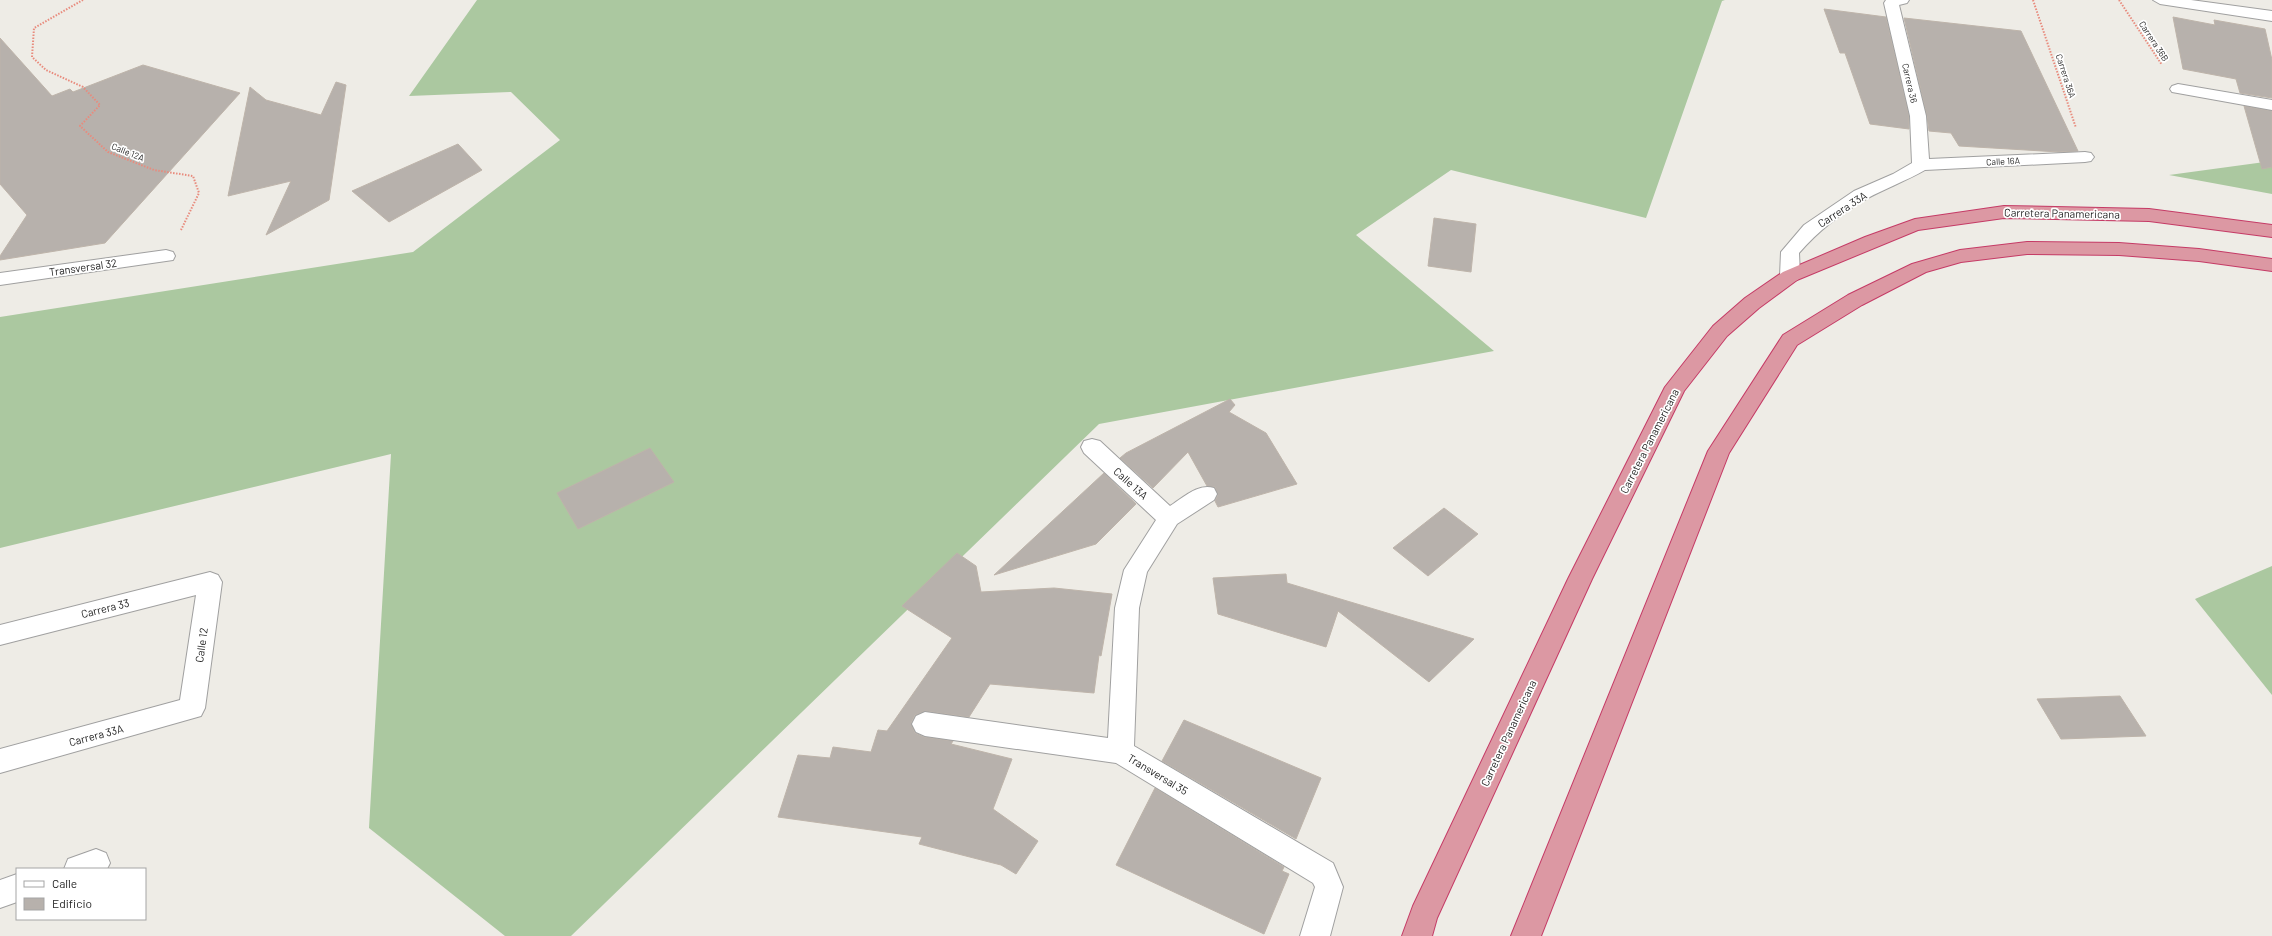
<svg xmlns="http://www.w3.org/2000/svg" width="2272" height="936" font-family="Barlow,sans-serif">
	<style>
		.forest { fill: #abc8a0 }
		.building { fill: #b7b1ac; stroke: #beb4aa }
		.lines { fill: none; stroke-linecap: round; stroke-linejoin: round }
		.street-casing { stroke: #a0a0a0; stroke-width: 2 }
		.highway-casing { stroke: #c53b66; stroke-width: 2 }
		.path { stroke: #e88b7d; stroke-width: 2; stroke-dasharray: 1.5 1.5; stroke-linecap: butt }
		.street { fill: #fff; fill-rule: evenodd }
		.highway { fill: #dc98a3; fill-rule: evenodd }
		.labels { text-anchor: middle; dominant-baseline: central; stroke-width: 3.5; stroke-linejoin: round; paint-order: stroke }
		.far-street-label { font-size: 9px; fill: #1f1f1f; stroke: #fff }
		.street-label { font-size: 11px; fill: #1f1f1f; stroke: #fff }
	</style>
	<rect width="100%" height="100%" fill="#eeece6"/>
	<g class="forest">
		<polygon points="477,0 1725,0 1722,1 1646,218 1451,170 1356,235 1494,351 1099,424 571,936 505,936 369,828 391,454 0,548 0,317 413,252 560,140 511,92 409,96"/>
		<polygon points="2272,161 2272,194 2169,175"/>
		<polygon points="2272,566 2272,695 2195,599"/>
	</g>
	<g class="building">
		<polygon points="1824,9 1886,17 1909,116 1909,129 1870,124 1845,53 1840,53"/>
		<polygon points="2173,17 2215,25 2214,20 2265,29 2272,60 2272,98 2240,93 2236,79 2183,69"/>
		<polygon points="1904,18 2021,31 2078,151 2059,152 1959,146 1951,133 1929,131 1927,116"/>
		<polygon points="0,38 52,96 70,89 73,92 143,65 240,93 105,243 0,260 0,256 27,215 0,184"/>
		<polygon points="336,82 346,85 329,200 266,235 291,181 228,196 250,87 266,100 321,115"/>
		<polygon points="2244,106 2272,111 2272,167 2262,169"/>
		<polygon points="458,144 482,170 389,222 352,191"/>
		<polygon points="1434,218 1476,224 1471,272 1428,266"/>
		<polygon points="1230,399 1235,405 1229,412 1266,433 1297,484 1218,507 1215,501 1218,495 1215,487 1207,486 1188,452 1153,488 1120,458 1126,453"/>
		<polygon points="650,448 674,482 578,529 557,493"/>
		<polygon points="1104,473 1136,504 1096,544 994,575"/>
		<polygon points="1444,508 1478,534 1428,576 1393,548"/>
		<polygon points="957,553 976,566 981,592 1054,588 1112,594 1101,656 1099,655 1094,693 990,684 969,717 925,711 915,715 911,723 915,733 924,737 953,741 951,744 1012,759 993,809 1038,841 1016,874 1001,865 919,844 922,837 778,817 798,755 830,758 833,747 871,752 878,730 887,731 952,638 902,606"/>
		<polygon points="1286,574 1287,583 1474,639 1429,682 1338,611 1326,647 1218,614 1213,578"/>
		<polygon points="2120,696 2146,736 2061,739 2037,699"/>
		<polygon points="1184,720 1321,778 1296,839 1162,761"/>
		<polygon points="1155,788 1284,867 1282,871 1289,874 1264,934 1116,865"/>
	</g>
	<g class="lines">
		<defs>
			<g id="street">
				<path d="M1886,0H1909L1907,3L1899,5L1926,116L1929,159L2085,152L2091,153L2094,157L2091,161L2085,162L1925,170C1906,181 1886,188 1866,199C1841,213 1818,231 1799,253L1800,276L1797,280L1790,282L1783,280L1780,276L1781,252L1804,225L1854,191L1893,174L1912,163L1910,116L1884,3Z"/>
				<polygon points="2153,0 2191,0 2272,11 2272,21 2160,4"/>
				<polygon points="2178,84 2272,100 2272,110 2172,92 2170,89 2172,86"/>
				<polygon points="166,250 173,252 175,256 173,260 0,285 0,273"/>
				<path d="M1092,439L1100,441L1170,506C1184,497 1198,483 1214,488L1217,494L1214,500L1177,524L1147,572L1139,608L1134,746L1333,863L1343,887L1330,936H1300L1315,887L1313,883L1116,763L925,736L916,732L912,724L916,716L925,712L1108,738L1115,608L1124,570L1156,520L1084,453L1081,447L1084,441Z"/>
				<polygon points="210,572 218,575 222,582 205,708 201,716 0,773 0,749 180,700 196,595 0,645 0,625"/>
				<polygon points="96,849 106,853 110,863 107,869 64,869 68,859"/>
				<polygon points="17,874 17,902 0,908 0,880"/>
			</g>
			<g id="highway">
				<polygon points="2004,206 2149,209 2272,225 2272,237 2149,221 2004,218 1918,230 1797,280 1759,308 1727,336 1684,391 1592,579 1437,918 1432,936 1402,936 1413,906 1568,579 1665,387 1713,326 1745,298 1783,272 1865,237 1915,219"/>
				<polygon points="2027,242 2119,243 2199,249 2272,259 2272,271 2199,261 2119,255 2027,254 1961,262 1926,272 1862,305 1797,345 1729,453 1541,936 1511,936 1708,451 1783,335 1848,295 1912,264 1960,250"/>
			</g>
		</defs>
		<use href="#street" class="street-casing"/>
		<use href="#highway" class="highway-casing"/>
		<g class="path">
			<polyline points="83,0 34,28 32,57 46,70 83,87 100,105 80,126 108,152 154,170 193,176 199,193 181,230"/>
			<polyline points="2033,0 2076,128"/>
			<polyline points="2119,0 2162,65"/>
		</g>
		<use href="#street" class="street"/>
		<use href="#highway" class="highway"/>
	</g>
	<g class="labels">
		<g class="far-street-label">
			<text transform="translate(2154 41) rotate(57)">Carrera 36B</text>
			<text transform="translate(2066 76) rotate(72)">Carrera 36A</text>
			<text transform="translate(1910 83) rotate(77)">Carrera 36</text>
			<text transform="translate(128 152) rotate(22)">Calle 12A</text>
			<text transform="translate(2003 161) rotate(-3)">Calle 16A</text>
		</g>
		<g class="street-label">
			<text transform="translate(1842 209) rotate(-33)">Carrera 33A</text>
			<text transform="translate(2062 213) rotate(1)">Carretera Panamericana</text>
			<text transform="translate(83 267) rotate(-8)">Transversal 32</text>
			<text transform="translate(1649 441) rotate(-63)">Carretera Panamericana</text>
			<text transform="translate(1131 483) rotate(42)">Calle 13A</text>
			<text transform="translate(105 608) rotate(-14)">Carrera 33</text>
			<text transform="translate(201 645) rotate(-82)">Calle 12</text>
			<text transform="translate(1508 733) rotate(-65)">Carretera Panamericana</text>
			<text transform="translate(96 735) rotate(-15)">Carrera 33A</text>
			<text transform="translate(1158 774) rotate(31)">Transversal 35</text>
		</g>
	</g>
	<rect x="16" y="868" width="130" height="52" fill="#ffffff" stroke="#a5a5a5"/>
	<rect x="24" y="881" width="20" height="6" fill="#ffffff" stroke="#a5a5a5"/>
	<text x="52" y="888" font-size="12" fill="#1f1f1f">Calle</text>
	<rect x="24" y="898" width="20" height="12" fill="#b7b1ac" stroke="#a5a5a5"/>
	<text x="52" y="908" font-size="12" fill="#1f1f1f">Edificio</text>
</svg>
